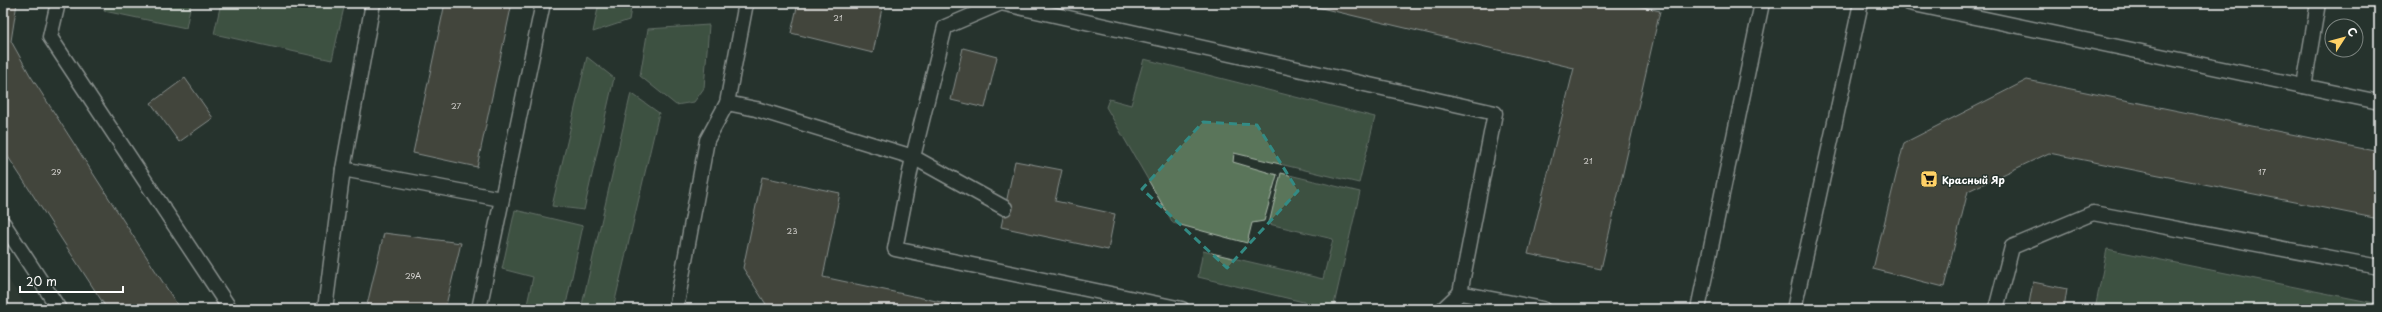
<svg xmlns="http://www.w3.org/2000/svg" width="2382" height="312" font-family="'Playpen Sans',sans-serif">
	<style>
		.built { fill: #393f37 }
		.green { fill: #5a745a; stroke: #acbaac }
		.building { fill: #655c4f; stroke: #fff }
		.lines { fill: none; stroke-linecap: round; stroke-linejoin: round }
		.service-casing { stroke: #fff; stroke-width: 17 }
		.service { stroke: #26332d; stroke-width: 14 }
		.marked { fill: none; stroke: #338b84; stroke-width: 3; stroke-dasharray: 8 5; stroke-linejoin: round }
		.labels { text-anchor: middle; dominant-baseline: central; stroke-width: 3; stroke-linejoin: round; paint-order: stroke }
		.number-label { font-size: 8px; fill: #d8d6d3 }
		.poi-label { font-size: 10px; font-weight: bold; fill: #fff; stroke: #26332d; text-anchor: start }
	</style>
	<rect width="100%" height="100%" fill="#26332d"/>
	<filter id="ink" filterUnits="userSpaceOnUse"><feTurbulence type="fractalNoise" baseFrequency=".025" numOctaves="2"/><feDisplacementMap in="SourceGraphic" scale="8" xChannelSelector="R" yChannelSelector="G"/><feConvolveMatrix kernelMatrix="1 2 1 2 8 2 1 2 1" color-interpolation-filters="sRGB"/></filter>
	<g filter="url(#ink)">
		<polygon class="built" points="3,271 28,309 3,309"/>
		<g class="green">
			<polygon points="106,3 191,3 186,28 104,11"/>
			<polygon points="221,3 345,3 332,60 214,34"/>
			<polygon points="599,3 632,3 629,20 593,32"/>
			<polygon points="709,25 704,88 694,102 676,105 640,76 648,29"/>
			<polygon points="587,57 614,78 584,210 552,206"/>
			<polygon points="1144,59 1375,117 1359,183 1234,153 1233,162 1277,175 1264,221 1252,223 1247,243 1173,223 1106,107 1109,99 1131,105"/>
			<polygon points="631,93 659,113 613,309 581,309"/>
			<polygon points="1281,173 1360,192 1333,309 1198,277 1203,251 1323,279 1333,239 1269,224"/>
			<polygon points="515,210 583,226 565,309 526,309 533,277 502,269"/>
			<polygon points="2107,249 2379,304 2379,309 2095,309"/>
		</g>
		<g class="building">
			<polygon points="3,3 17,3 11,41 30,75 180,309 107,309 3,149"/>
			<polygon points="445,3 512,3 477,167 413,153"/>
			<polygon points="798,3 883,3 873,53 791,33"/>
			<polygon points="1300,3 1626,3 1660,11 1601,269 1528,254 1574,68"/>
			<polygon points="963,48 997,57 985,108 951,100"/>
			<polygon points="185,78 213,118 179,142 151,103"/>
			<polygon points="2027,80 2379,152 2379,219 2049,153 1968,191 1944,287 1873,269 1904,143"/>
			<polygon points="1015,161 1062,170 1055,201 1115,214 1108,250 1001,227"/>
			<polygon points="762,177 840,193 823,277 974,309 769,309 743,268"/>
			<polygon points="384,233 461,243 445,309 366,309"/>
			<polygon points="2033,282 2067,289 2064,309 2028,309"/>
		</g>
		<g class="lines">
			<defs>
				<g id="service">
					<polyline points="58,3 50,37 230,309"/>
					<polyline points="373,3 343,169 501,199"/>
					<polyline points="1909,3 2379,102"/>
					<polyline points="2304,86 2318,3"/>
					<polyline points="727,103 756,109 913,157 895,249 1182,309"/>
					<polyline points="1005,208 913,157 945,27 1001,3 1495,113 1460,293"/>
					<polyline points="3,223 59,309"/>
					<polyline points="325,309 343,169"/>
					<polyline points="479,309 543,3"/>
					<polyline points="676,309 707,140 727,103 746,3"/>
					<polyline points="1443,309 1460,293 1543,309"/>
					<polyline points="1698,309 1762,3"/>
					<polyline points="1794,309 1861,3"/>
					<polyline points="1996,309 2012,247 2093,213 2379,267"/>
				</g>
			</defs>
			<use href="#service" class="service-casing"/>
			<use href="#service" class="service"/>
		</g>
	</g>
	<path d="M0 0H2382V312H0ZM1203,122L1257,125L1298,191L1227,268L1142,189Z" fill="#26332d" fill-opacity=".55" fill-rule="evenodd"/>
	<path class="marked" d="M1203,122L1257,125L1298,191L1227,268L1142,189Z"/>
	<defs>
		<symbol id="supermarket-square" viewBox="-11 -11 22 22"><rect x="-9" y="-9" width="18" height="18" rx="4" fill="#ffd166" stroke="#26332d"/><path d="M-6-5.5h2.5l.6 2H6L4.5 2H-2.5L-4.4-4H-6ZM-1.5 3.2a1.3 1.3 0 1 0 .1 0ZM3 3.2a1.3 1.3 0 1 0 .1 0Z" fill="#111"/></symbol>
	</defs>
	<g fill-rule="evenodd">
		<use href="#supermarket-square" x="1919" y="169" width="20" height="20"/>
	</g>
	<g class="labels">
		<g class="number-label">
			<text x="838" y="18">21</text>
			<text x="456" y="106">27</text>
			<text x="1588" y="161">21</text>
			<text x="56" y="172">29</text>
			<text x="2262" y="172">17</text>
			<text x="792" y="231">23</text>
			<text x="413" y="276">29А</text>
		</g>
		<g class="poi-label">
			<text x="1942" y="179">Красный Яр</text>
		</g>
	</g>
	<rect width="2382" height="312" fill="none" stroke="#26332d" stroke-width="16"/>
	<rect x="8" y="8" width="2366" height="296" fill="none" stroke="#fff" stroke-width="1.5" filter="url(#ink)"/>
	<g transform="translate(2344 38) rotate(54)"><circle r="19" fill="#26332d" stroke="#7d8581"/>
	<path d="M0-3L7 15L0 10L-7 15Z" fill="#ffd166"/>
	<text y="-6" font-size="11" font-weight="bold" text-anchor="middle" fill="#ffffff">С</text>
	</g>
	<path d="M20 286v6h103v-6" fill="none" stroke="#ffffff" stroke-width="2"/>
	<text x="26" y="286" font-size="12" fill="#ffffff" stroke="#26332d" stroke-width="3" paint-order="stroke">20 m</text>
</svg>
